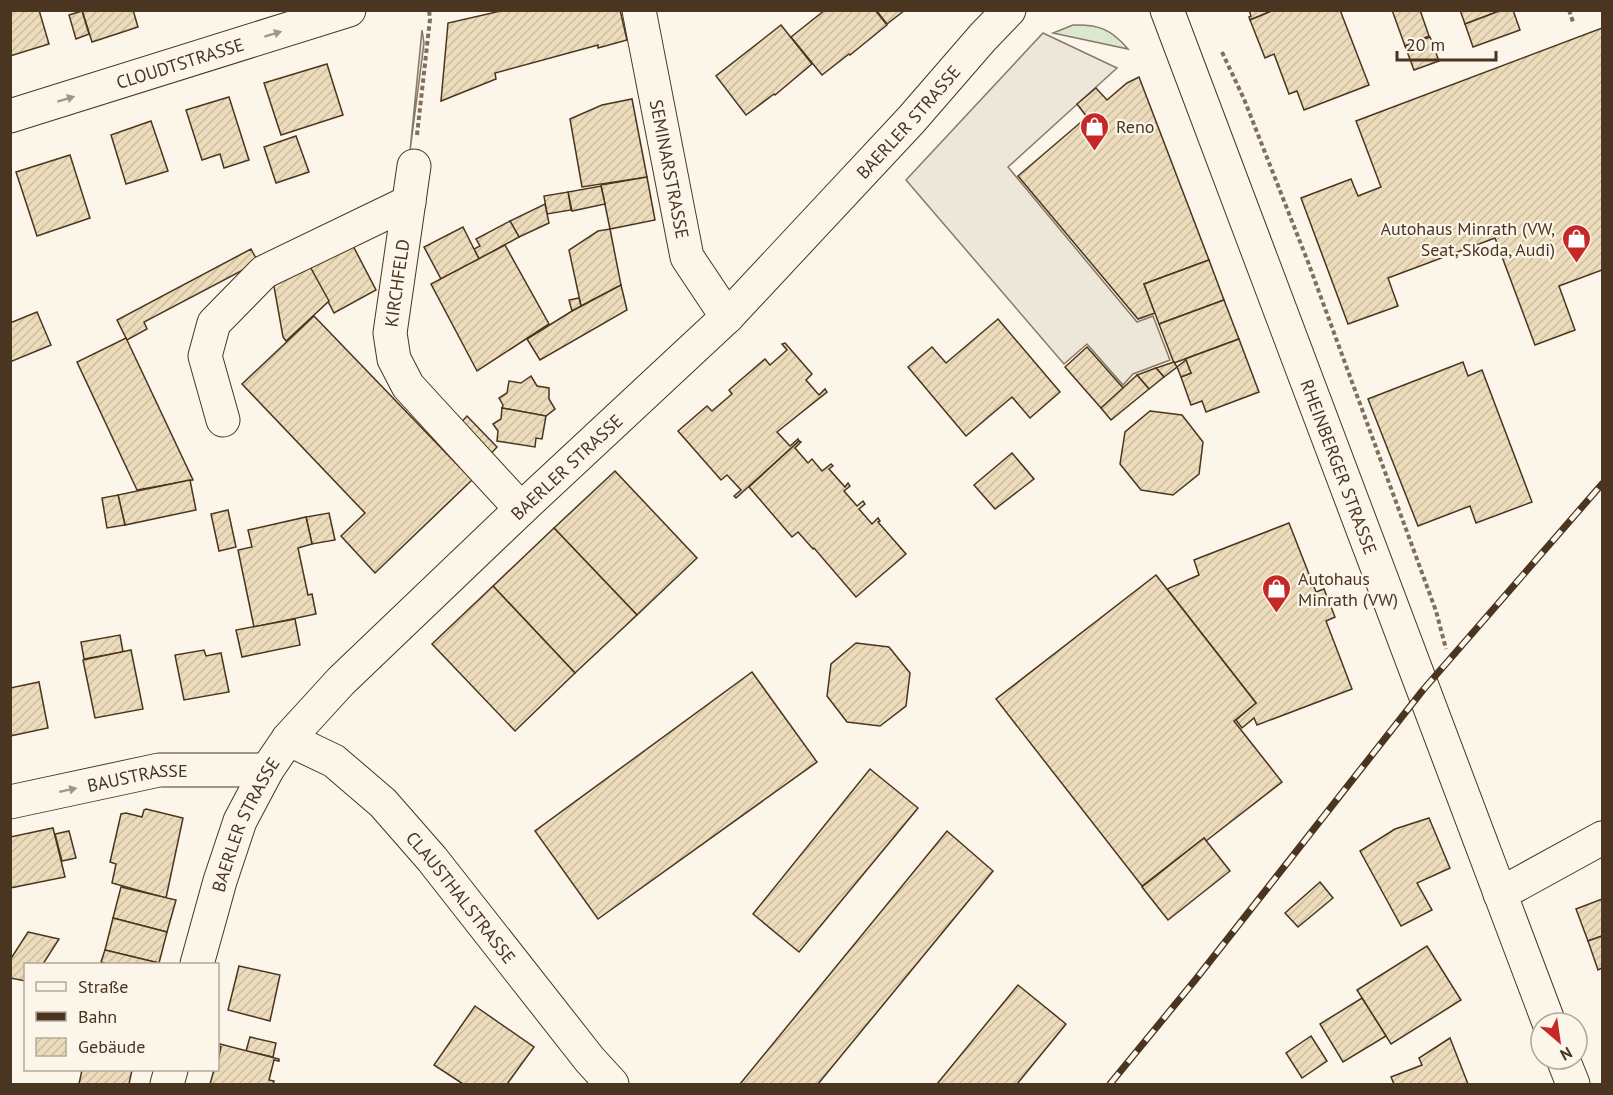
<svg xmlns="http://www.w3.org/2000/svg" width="1613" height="1095" font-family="'PT Sans',sans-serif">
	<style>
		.grass { fill: #dce7d0; stroke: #887966; stroke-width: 1.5 }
		.parking { fill: #ede7d9; stroke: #887966; stroke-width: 1.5 }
		.building { fill: url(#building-hatch); stroke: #4a3520; stroke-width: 1.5 }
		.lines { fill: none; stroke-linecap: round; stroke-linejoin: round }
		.minor-casing { stroke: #4a3520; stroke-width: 35 }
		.major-casing { stroke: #4a3520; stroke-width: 35 }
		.path { stroke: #7f6f5c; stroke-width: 4; stroke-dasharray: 4.5 3; stroke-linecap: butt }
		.minor { stroke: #fbf6e9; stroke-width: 33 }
		.major { stroke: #fbf6e9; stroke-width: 33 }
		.rail-casing { stroke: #4a3520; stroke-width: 7 }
		.rail { stroke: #fbf6e9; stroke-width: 4.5; stroke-dasharray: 14; stroke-linecap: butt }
		.oneway { fill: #a29684 }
		.labels { text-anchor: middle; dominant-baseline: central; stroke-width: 4.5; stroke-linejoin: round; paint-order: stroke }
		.street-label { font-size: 18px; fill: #4a3520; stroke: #fbf6e9 }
		.poi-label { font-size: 18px; fill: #4a3520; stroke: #fbf6e9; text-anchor: start }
	</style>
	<defs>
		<pattern id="building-hatch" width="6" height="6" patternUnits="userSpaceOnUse" patternTransform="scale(1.5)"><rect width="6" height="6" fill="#ecdcbc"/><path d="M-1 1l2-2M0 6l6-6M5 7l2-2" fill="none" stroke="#ccbda1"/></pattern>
	</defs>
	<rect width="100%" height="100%" fill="#fbf6e9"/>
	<g class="grass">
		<path d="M1073,25C1098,24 1111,29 1128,49L1053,33Z"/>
		<polygon points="422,30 424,43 410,151"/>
	</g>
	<polygon class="parking" points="1043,33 1117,68 1008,167 1137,322 1153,316 1170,360 1133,374 1123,385 1087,344 1064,364 906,180"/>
	<g class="building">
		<polygon points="10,10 39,10 49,44 10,56"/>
		<polygon points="133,10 138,27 92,42 82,10"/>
		<polygon points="505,10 620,10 627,40 598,48 598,45 495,73 496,79 441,101 448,23"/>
		<polygon points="825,10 875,10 887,25 850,55 849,54 822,75 791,37"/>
		<polygon points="876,10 905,10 887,24"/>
		<polygon points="1249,10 1274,10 1250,20 1249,17 1251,16"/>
		<polygon points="1274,10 1340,10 1369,85 1304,110 1297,91 1289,94 1274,54 1265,58 1250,20"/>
		<polygon points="1392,10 1420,10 1429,36 1405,46"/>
		<polygon points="1460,10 1502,10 1465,24"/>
		<polygon points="1502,10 1513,10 1520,30 1473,47 1465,24"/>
		<polygon points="82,11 89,34 76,39 69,15"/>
		<polygon points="781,25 812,64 775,95 774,94 746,115 716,76"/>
		<polygon points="1602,28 1602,270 1559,286 1575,330 1535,345 1495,238 1388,278 1398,306 1348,324 1301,198 1351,179 1358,196 1381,187 1356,121"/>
		<polygon points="1430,37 1439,61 1414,70 1405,46"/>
		<polygon points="327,64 343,115 281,135 264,83"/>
		<polygon points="1139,77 1209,260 1144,284 1155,313 1138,319 1018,176 1087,117 1077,104 1096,88 1107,100 1127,83"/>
		<polygon points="229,97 249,160 224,168 220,154 202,160 186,110"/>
		<polygon points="632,99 647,177 582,187 570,119 602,105"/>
		<polygon points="151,121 168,171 126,184 111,135"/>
		<polygon points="296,136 309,172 276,183 264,147"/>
		<polygon points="70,155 90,218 37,236 16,172"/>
		<polygon points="647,177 655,220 610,229 601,185"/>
		<polygon points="601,186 605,204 572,211 568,192"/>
		<polygon points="568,192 571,210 547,214 544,196"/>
		<polygon points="545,204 549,223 519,237 510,221"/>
		<polygon points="510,221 519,237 479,259 474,249 480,246 476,239"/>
		<polygon points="463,227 479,259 441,279 424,247"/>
		<polygon points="610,229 621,285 581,306 569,250 598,231"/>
		<polygon points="350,240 376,290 334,313 308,263"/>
		<polygon points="505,245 549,324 477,371 431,284"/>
		<polygon points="251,249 258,262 144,322 147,329 127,340 117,320"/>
		<polygon points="1209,260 1224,300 1159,324 1144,284"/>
		<polygon points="308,263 329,301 286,341 283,337 273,281"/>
		<polygon points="621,285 627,310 540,360 527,339 572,311"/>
		<polygon points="579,298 581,306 572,311 569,300"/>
		<polygon points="1224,300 1239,339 1174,363 1159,324"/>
		<polygon points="37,312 51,345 10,362 10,323"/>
		<polygon points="314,316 472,480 375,573 341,536 365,513 242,384"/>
		<polygon points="998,319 1060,392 1030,418 1012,397 966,436 908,367 932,347 946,363"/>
		<polygon points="126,338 127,340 193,480 137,490 77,362"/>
		<polygon points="1239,339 1259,392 1206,412 1202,401 1191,405 1181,377 1191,373 1185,359"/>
		<polygon points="785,343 812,374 806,380 819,395 825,389 827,392 777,432 790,446 798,439 799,441 736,498 734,496 741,490 727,475 721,480 678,431 707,406 712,411 732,394 729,390 765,359 770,365 787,350 782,344"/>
		<polygon points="1087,347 1124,389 1101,408 1065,367"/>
		<polygon points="1186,360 1191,373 1181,377 1177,367"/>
		<polygon points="1174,362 1177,367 1164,377 1156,368"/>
		<polygon points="1463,362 1468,376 1482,370 1532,502 1476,523 1470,506 1418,526 1368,399"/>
		<polygon points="1156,368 1164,377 1149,389 1137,375"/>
		<polygon points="1137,375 1149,389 1111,420 1101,408"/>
		<polygon points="531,376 537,386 549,388 549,399 555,409 546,416 502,408 503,405 499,398 507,393 509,381 521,383"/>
		<polygon points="502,408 546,416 542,439 536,438 535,447 497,441 498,431 493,424 501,419"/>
		<polygon points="1150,411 1182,415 1203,442 1199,474 1173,495 1141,490 1120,464 1125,432"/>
		<polygon points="467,416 497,447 486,459 456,428"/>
		<polygon points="799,441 801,442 795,448 808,463 812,459 822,471 831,464 833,466 829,469 845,487 848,483 850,486 844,491 857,506 863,501 865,504 859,509 872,524 878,518 880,521 878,522 906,554 856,597 814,548 813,549 798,532 792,537 749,487"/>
		<polygon points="1012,453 1034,479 995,509 974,485"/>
		<polygon points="615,471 697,558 637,615 554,528"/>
		<polygon points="190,480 196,510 125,525 118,495"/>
		<polygon points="118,495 125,525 107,528 102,498"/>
		<polygon points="228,510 236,547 219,551 211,514"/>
		<polygon points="329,513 335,540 312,544 306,517"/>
		<polygon points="306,517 312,544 298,548 308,595 312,594 316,614 254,627 238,550 252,547 248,530"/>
		<polygon points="1289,523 1316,592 1324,589 1335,617 1326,621 1352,689 1257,725 1254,718 1242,728 1236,720 1256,703 1167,589 1199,575 1194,560"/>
		<polygon points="554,528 637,615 575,673 493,586"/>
		<polygon points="1156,575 1256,703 1234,721 1282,782 1206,841 1204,838 1142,886 996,699"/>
		<polygon points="493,586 575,673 515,731 432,644"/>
		<polygon points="295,619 300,645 242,657 236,630"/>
		<polygon points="120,635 123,652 84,659 81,642"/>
		<polygon points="856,643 889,647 910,673 906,706 880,726 847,722 827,696 831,664"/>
		<polygon points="131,650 143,709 95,718 83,660"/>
		<polygon points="204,650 206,656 221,653 229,692 184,700 175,655"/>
		<polygon points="752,672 817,762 598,919 535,831"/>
		<polygon points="39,682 48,728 10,736 10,688"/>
		<polygon points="870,769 918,808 799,952 753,914"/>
		<polygon points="146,809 183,818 166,898 112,883 116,864 110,862 121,814 126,813 142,817 144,810"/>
		<polygon points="1429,818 1450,868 1417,883 1432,910 1401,926 1360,851 1395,829"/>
		<polygon points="53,828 65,877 10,888 10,837"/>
		<polygon points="69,831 76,858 62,861 55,834"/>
		<polygon points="947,831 993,871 818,1084 740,1084"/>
		<polygon points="1204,838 1230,871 1168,920 1142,887"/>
		<polygon points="1320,882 1333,898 1298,927 1285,913"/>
		<polygon points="121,887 176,900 167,932 113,918"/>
		<polygon points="1602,899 1602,936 1588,941 1576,909"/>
		<polygon points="113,918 167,932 159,963 105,950"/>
		<polygon points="28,932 59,939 43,964 26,964 26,981 10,978 10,960"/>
		<polygon points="1602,936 1602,968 1598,970 1588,941"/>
		<polygon points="1427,946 1461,1000 1391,1044 1357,990"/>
		<polygon points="105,950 159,963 159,964 108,964 101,962"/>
		<polygon points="239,966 280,975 270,1021 228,1010"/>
		<polygon points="1018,985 1066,1024 1017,1084 937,1084"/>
		<polygon points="1362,998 1386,1036 1343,1062 1320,1024"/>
		<polygon points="475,1006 534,1047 507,1084 463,1084 434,1065"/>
		<polygon points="1311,1036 1327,1061 1302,1078 1286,1053"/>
		<polygon points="250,1037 276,1043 273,1057 246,1051"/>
		<polygon points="1450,1038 1468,1084 1394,1084 1391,1077 1422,1065 1419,1058"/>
		<polygon points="220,1044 279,1059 279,1061 274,1060 269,1080 274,1081 273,1084 210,1084 214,1070 218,1070 218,1061 221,1047 219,1046"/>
		<polygon points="82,1070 132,1070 129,1084 79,1084"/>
	</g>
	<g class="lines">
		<defs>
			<g id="minor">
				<path id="s1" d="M639,10L687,257L727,317"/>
				<path id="s2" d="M10,116L349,10"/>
				<polyline points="414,166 390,333 394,359 408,386 521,509"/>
				<polyline points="223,420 205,356 214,323 264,272 409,202"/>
				<path id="s3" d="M288,739L334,761L383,803L432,859L590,1060L612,1084"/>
				<path id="s4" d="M10,802L159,770H267"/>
				<polyline points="1500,894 1602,838"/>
			</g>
			<g id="major">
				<path id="s5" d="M1167,10L1549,1023"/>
				<path id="s6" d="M197,964L220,881L240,821L267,770L288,739L341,681L521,509L727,317L911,120L983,37L1009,10"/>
				<polyline points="1563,1059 1573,1084"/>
				<polyline points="167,1084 171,1070"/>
			</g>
		</defs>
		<use href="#minor" class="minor-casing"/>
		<use href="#major" class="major-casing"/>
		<g class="path">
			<polyline points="1569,10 1573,22"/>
			<polyline points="1222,52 1244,99 1308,262 1436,611 1446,649"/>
			<polyline points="417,135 430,19 429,10"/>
		</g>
		<use href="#minor" class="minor"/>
		<use href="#major" class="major"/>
		<defs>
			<polyline id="rail" points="1110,1084 1196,979 1423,690 1602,484"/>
		</defs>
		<use href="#rail" class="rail-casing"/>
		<use href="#rail" class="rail"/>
	</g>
	<defs><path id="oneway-solid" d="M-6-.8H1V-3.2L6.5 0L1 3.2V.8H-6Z" transform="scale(1.5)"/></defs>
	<g class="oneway">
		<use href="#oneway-solid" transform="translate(273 34) rotate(-17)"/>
		<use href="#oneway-solid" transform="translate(66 99) rotate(-17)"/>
		<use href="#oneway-solid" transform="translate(68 790) rotate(-12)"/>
	</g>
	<defs>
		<symbol id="shop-pin" viewBox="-11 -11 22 30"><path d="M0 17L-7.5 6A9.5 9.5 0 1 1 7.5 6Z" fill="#c62828" stroke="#fbf6e9"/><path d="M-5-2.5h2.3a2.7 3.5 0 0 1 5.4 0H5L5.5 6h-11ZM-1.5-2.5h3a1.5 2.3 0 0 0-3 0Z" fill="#fff"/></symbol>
	</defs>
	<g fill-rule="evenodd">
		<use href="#shop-pin" x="1078" y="110" width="33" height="45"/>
		<use href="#shop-pin" x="1560" y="222" width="33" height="45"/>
		<use href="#shop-pin" x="1260" y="572" width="33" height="45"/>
	</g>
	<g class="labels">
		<g class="street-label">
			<text stroke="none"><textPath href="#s2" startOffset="178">CLOUDTSTRASSE</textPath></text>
			<text stroke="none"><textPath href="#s6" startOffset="1120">BAERLER STRASSE</textPath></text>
			<text stroke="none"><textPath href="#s1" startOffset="162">SEMINARSTRASSE</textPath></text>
			<text transform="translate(397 283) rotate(-82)">KIRCHFELD</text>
			<text stroke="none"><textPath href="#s5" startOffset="488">RHEINBERGER STRASSE</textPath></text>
			<text stroke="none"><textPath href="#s6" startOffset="634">BAERLER STRASSE</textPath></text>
			<text stroke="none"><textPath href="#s4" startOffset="130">BAUSTRASSE</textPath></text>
			<text stroke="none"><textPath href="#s6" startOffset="148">BAERLER STRASSE</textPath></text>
			<text stroke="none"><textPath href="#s3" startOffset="238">CLAUSTHALSTRASSE</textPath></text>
		</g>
		<g class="poi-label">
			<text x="1116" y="126">Reno</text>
			<text x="1555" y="228" text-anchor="end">Autohaus Minrath (VW,<tspan x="1555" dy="21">Seat, Skoda, Audi)</tspan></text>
			<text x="1298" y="578">Autohaus<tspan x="1298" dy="21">Minrath (VW)</tspan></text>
		</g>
	</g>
	<rect width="1613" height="1095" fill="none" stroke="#4a3520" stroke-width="24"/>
	<rect x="24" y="963" width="195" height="108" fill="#fbf6e9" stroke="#b4a999" stroke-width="1.5"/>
	<rect x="36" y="982" width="30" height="9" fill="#fbf6e9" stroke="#b4a999" stroke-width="1.5"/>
	<text x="78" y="993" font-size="18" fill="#4a3520">Straße</text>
	<rect x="36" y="1012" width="30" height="9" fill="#4a3520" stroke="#b4a999" stroke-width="1.5"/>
	<text x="78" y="1023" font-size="18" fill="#4a3520">Bahn</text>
	<rect x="36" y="1038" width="30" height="18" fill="url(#building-hatch)" stroke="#b4a999" stroke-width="1.5"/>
	<text x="78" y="1053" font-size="18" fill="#4a3520">Gebäude</text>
	<g transform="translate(1559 1041) rotate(151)"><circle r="28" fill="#fbf6e9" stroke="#b4a999" stroke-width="1.5"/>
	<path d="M0-4.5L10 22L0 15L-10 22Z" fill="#c62828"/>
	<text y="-9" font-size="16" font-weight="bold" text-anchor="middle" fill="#4a3520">N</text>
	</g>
	<path d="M1397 51v9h99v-9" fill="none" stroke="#4a3520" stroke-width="3"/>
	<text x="1406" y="51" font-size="18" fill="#4a3520" stroke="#fbf6e9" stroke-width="4.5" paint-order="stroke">20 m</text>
</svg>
